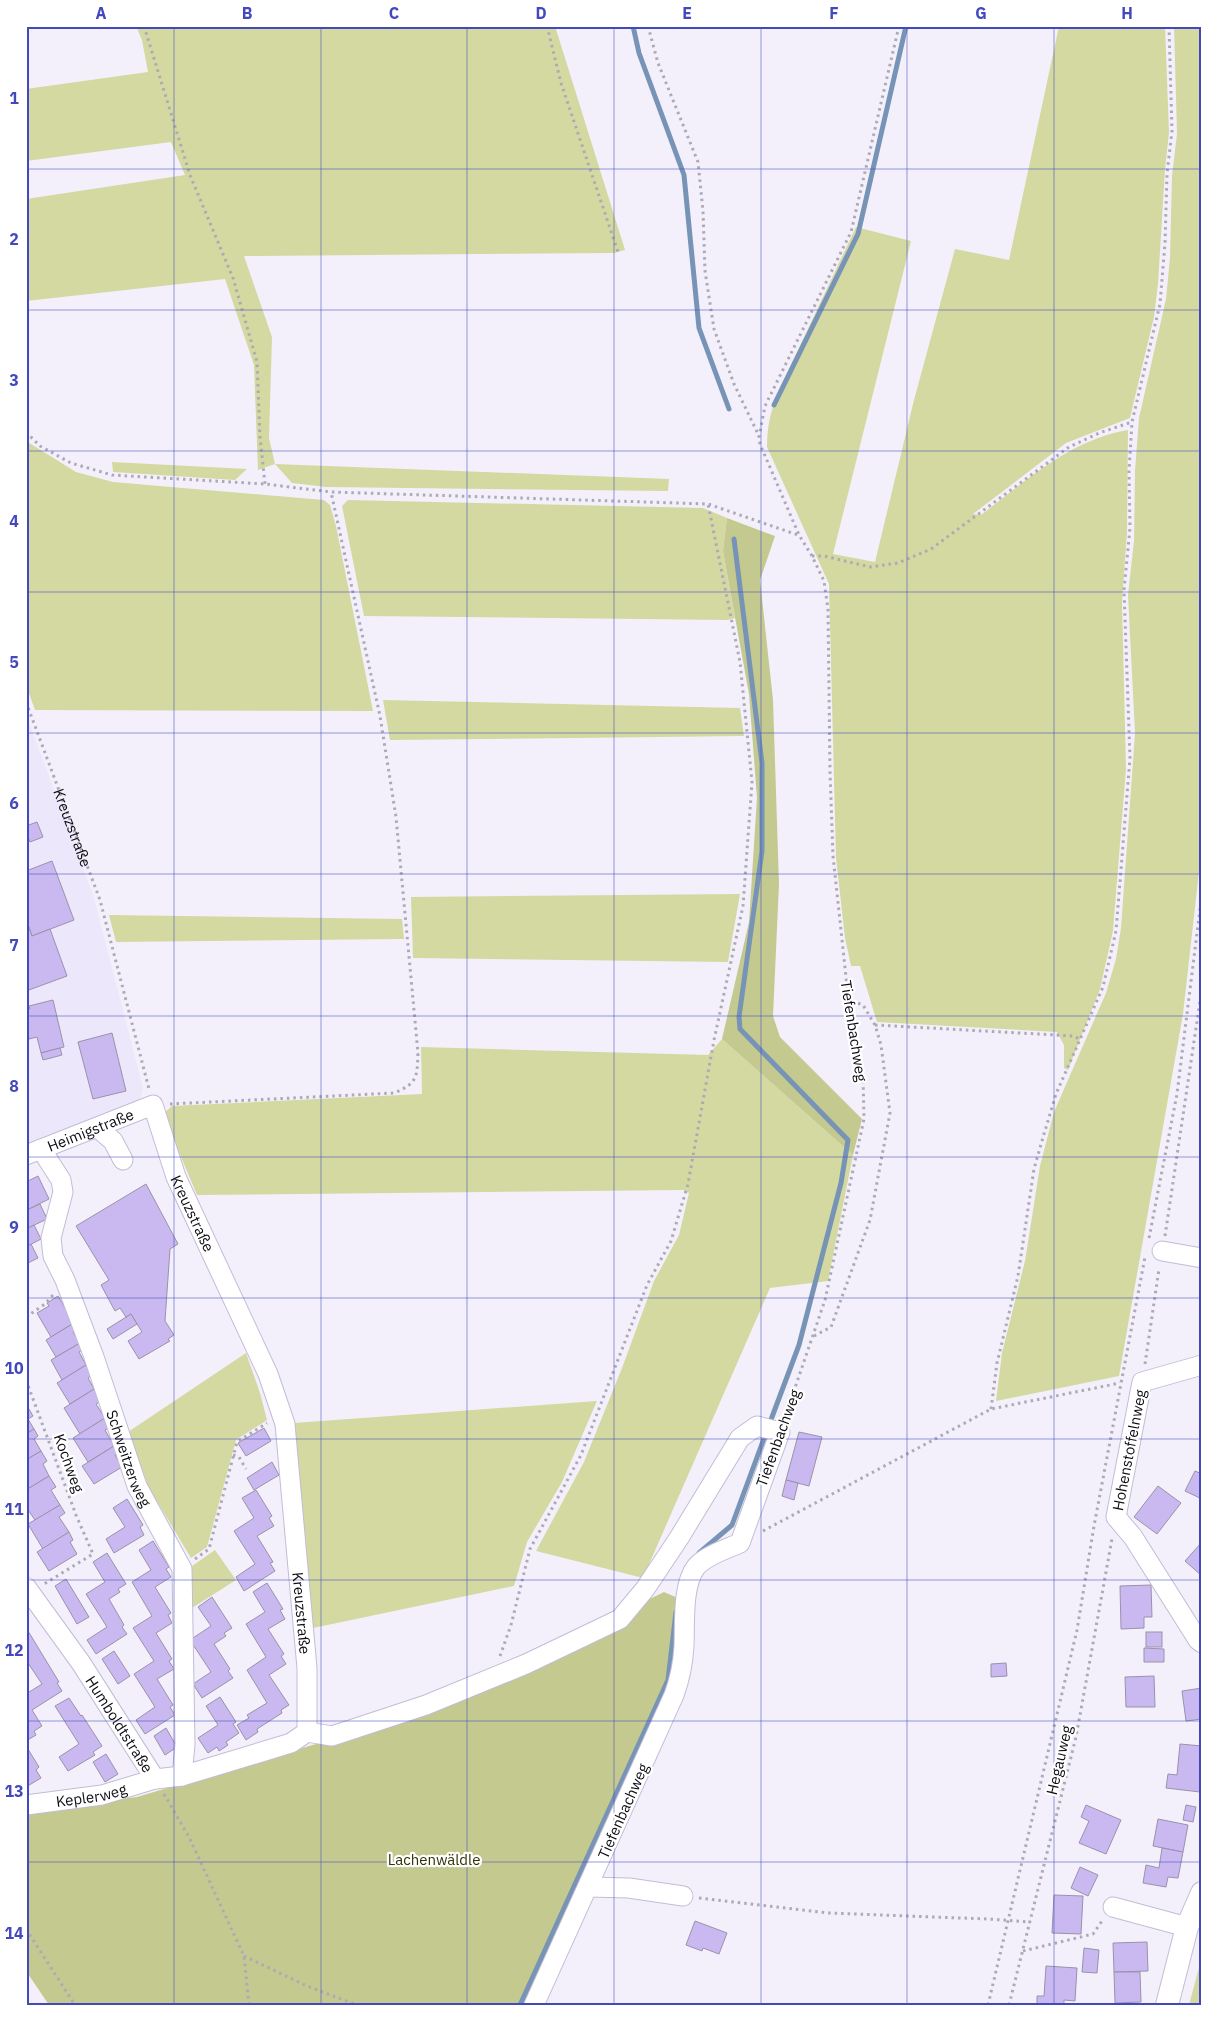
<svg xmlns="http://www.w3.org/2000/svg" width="1228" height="2031" font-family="'IBM Plex Sans',sans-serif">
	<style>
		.built { fill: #ede7fb }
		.green { fill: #d4d9a1 }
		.forest { fill: #c4c98f }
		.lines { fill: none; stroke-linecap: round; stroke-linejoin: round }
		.stream { stroke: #7794b6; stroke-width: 5 }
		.building { fill: #cab9f0; stroke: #9992ab }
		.minor-casing { stroke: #c3bcd6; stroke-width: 21 }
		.major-casing { stroke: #c3bcd6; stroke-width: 24 }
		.path { stroke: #acaab4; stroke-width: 3; stroke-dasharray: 2.5 4; stroke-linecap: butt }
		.minor { stroke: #fff; stroke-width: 19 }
		.major { stroke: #fff; stroke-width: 22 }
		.grid { fill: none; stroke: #4448bd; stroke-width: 1; stroke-opacity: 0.55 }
		.labels { text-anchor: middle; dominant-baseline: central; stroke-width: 4.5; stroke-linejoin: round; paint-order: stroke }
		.street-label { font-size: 15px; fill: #0e0c14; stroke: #fff }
		.park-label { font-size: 15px; fill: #313304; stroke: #fff }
		.neatline { fill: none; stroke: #4448bd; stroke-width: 2 }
		.grid-label { font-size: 16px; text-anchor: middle; font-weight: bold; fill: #4448bd }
	</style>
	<rect width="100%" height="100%" fill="#f3f0fb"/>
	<polygon class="built" points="26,714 94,898 143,1088 139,1104 26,1146"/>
	<g class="green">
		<polygon points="136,26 555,26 625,250 614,253 244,256 272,337 269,438 275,464 669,479 668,491 326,487 292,483 275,464 258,470 254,365 225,279 26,301 26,199 185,175 171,142 26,161 26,89 148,72 142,40"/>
		<path d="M1059,26H1165L1169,132L1165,170L1158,284L1154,317L1130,418L1066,443L973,514L981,515C1027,480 1070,440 1128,430L1127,532L1122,602L1126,769L1113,931L1100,989L1068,1070L1064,1068V1045L1057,1032L877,1022L860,966H851L845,938L836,858L829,584L767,447C767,424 771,411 779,390L856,227L911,241L833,554L875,562L914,400L955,249L1009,260Z"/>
		<polygon points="1174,26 1202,26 1202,845 1183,1014 1119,1376 996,1401 1002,1353 1025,1261 1040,1166 1054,1112 1106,993 1116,959 1121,928 1135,733 1128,595 1134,541 1135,471 1139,418 1166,299 1170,258 1172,176 1177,134"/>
		<polygon points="26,441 76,472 113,482 324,500 330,505 336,526 373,711 35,710 26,685"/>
		<polygon points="112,462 247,469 235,480 113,472"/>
		<polygon points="348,500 703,508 727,518 723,551 735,618 728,620 364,616 342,506"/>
		<polygon points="383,700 740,708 744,736 390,740"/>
		<polygon points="740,894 728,962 413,958 411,897"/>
		<polygon points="109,915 402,919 404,939 116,942"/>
		<polygon points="722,1039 853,1155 828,1281 770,1288 643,1578 536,1551 584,1462 622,1368 654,1281 679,1235 689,1193 683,1190 197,1195 163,1114 172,1106 422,1094 421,1047 708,1055"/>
		<polygon points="246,1353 260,1393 267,1420 236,1440 207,1547 191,1558 149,1488 128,1432"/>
		<polygon points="597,1401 562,1482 527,1542 514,1586 313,1628 294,1423"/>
		<polygon points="215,1550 236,1580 192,1608 192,1566"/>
		<polygon points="1202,1956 1202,2005 1189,2005"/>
	</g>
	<g class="forest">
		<polygon points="727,518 775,536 760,580 773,700 779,884 773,1016 780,1037 862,1119 853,1155 722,1039 749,922 757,798 749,694 723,551"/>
		<polygon points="664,1592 680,1599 670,1680 661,1705 531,2005 49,2005 26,1971 26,1810 137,1797 316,1744 492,1685 511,1667"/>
	</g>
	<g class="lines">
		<g class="stream">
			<polyline points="633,26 639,53 684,175 699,328 729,409"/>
			<polyline points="774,405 858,234 906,26"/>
			<polyline points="734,539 762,763 762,851 739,1017 740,1029 848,1140 841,1183 799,1345 769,1425"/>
			<polyline points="699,1553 732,1525 766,1433"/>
			<polyline points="520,2005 668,1680 676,1612"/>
		</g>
	</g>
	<g class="building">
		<polygon points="37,822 43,837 30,842 26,832 26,826"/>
		<polygon points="52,861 74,920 32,936 26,919 26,871"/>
		<polygon points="26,919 32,936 50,929 67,976 26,991"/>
		<polygon points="53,1000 64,1047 41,1053 37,1037 29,1039 26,1027 26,1010 30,1009 29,1006"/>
		<polygon points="112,1033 126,1091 93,1099 78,1042"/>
		<polygon points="60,1048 62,1055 43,1060 41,1053"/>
		<polygon points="38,1176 49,1199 29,1209 26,1204 26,1182"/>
		<polygon points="146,1184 178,1244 170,1249 165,1321 174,1335 168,1339 170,1341 139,1359 128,1341 142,1332 131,1314 126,1317 120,1308 115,1311 101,1285 109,1280 76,1226"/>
		<polygon points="26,1204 29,1209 40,1204 47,1219 26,1229"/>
		<polygon points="34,1225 41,1239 26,1247 26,1229"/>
		<polygon points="31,1244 38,1258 26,1264 26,1247"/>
		<polygon points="58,1296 74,1323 51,1337 37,1313 49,1306 47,1303"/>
		<polygon points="131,1314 137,1324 113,1339 107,1329"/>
		<polygon points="74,1323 78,1329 73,1332 80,1343 56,1357 46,1340"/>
		<polygon points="80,1343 84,1349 79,1352 86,1365 62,1380 51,1360"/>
		<polygon points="86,1365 92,1375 88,1378 94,1389 70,1404 57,1383"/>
		<polygon points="94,1389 101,1401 96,1404 105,1418 80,1434 64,1408"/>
		<polygon points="29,1409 33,1416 28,1419 34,1429 26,1434 26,1411"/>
		<polygon points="105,1418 110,1427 105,1430 114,1446 88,1462 73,1438"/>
		<polygon points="264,1428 271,1441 246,1456 238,1443"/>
		<polygon points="34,1429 38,1436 34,1439 41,1451 26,1460 26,1434"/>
		<polygon points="799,1432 822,1437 809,1486 786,1480"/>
		<polygon points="114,1446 119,1453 115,1455 122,1467 94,1484 82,1466"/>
		<polygon points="41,1451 47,1461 43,1464 49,1476 26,1490 26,1460"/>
		<polygon points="272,1462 279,1475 254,1490 247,1478"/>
		<polygon points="1195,1471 1202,1474 1202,1499 1185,1491"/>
		<polygon points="49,1476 56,1487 51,1490 60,1505 35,1520 26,1507 26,1490"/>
		<polygon points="786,1480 798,1483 794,1500 782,1496"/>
		<polygon points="1158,1486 1181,1503 1157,1534 1134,1517"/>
		<polygon points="256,1490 272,1516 269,1518 274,1526 257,1536 273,1562 270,1563 275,1571 244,1591 236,1577 255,1564 234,1531 254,1518 242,1498"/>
		<polygon points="127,1499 143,1525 140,1527 144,1535 114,1553 106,1539 125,1527 113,1508"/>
		<polygon points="60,1505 65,1513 59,1517 69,1532 43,1549 28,1524"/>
		<polygon points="69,1532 73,1540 70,1542 77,1554 49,1571 37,1552"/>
		<polygon points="153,1541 169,1567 166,1569 171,1577 155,1587 171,1613 168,1615 172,1623 156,1633 172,1659 169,1661 174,1669 157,1679 173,1705 170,1707 175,1715 145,1734 136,1720 155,1707 134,1674 154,1661 133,1628 152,1616 132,1582 151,1570 139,1550"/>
		<polygon points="1202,1542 1202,1576 1185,1561"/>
		<polygon points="107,1553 126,1584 118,1589 120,1592 109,1599 124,1625 122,1627 127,1634 96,1654 87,1640 107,1627 86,1594 105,1582 93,1562"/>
		<polygon points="66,1579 89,1617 77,1624 55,1586"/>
		<polygon points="267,1583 283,1609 280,1610 285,1619 268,1629 284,1654 281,1656 286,1664 269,1675 289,1705 281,1710 282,1713 257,1729 258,1732 246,1740 237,1725 249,1718 247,1715 267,1703 247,1670 266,1657 246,1624 265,1612 253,1592"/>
		<polygon points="1151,1585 1152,1617 1144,1617 1144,1628 1121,1629 1120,1586"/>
		<polygon points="212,1597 232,1628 224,1633 226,1636 214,1644 230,1669 228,1671 233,1678 202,1698 193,1684 211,1672 190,1640 211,1626 198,1607"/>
		<polygon points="26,1631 28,1631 59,1682 57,1683 62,1691 32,1710 42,1726 34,1731 36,1735 26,1741 26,1694 42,1684 26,1660"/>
		<rect x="1146" y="1632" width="16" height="15"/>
		<polygon points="1144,1648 1164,1649 1164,1662 1144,1662"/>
		<polygon points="114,1651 130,1676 118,1684 102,1659"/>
		<polygon points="1006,1663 1007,1676 991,1677 991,1664"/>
		<polygon points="1154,1676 1155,1707 1126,1707 1125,1677"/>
		<polygon points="1202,1688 1202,1719 1186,1721 1182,1691"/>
		<polygon points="220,1697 236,1722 233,1724 239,1733 226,1742 228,1745 219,1751 217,1747 208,1753 198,1738 218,1725 206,1706"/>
		<polygon points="69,1698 81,1716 82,1715 102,1746 93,1752 95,1755 68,1771 59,1757 79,1744 55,1706"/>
		<polygon points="166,1728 177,1747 165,1755 154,1736"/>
		<polygon points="1180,1744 1202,1746 1200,1792 1166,1788 1168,1774 1177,1775"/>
		<polygon points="26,1746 39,1767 36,1770 41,1778 26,1787"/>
		<polygon points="106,1754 118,1774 105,1782 93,1762"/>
		<polygon points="1086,1805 1121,1820 1106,1854 1079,1843 1089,1821 1081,1817"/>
		<polygon points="1186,1805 1196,1807 1193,1822 1183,1820"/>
		<polygon points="1158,1819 1188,1825 1183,1852 1153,1846"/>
		<polygon points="1162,1848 1183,1852 1178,1878 1168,1877 1166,1887 1143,1883 1146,1865 1159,1868"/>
		<polygon points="1080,1867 1098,1875 1088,1896 1071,1888"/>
		<polygon points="1054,1895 1083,1896 1081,1934 1052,1933"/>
		<polygon points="695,1921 727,1933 719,1954 703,1948 702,1951 686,1945"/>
		<polygon points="1147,1942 1148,1971 1114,1972 1113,1943"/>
		<polygon points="1084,1948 1099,1950 1097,1973 1082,1972"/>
		<polygon points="1046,1966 1077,1968 1075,2001 1064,2000 1064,2005 1037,2005 1037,1996 1044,1996"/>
		<polygon points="1114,1972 1140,1972 1141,2002 1115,2003"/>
	</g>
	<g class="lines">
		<defs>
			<g id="minor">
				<polyline points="98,1128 113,1141 123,1160"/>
				<path id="s2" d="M41,1149L61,1180L63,1192L51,1238L53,1256L65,1280L94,1357L137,1486L182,1569L185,1744L182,1776"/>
				<path id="s3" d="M26,1155L153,1105L176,1177L268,1374L285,1424L307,1668V1732"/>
				<polyline points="1162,1251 1202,1258"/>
				<polyline points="1202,1365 1142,1382 1116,1517 1133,1537 1198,1640 1202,1643"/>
				<path id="s4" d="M26,1587L81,1663L155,1779"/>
				<path d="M307,1732L332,1736L426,1705L526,1664L620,1619L645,1589L679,1538L740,1438L757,1426L780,1432L740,1543C727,1549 706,1555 696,1567C682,1585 685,1624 684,1646C683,1663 680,1679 674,1695L534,2005"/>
				<path id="s5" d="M26,1805L102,1795L155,1779L182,1776L291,1743L307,1732"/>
				<polyline points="588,1887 629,1888 683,1896"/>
				<polyline points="1113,1907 1187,1927"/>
			</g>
			<polyline id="major" points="1167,2005 1187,1927 1202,1893"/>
		</defs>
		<use href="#minor" class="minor-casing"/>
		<use href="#major" class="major-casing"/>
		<g class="path">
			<polyline points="144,26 190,175 233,278 257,362 260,437 265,484"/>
			<polyline points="547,26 561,83 618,252"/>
			<polyline points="648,26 658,63 698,162 703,211 705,271 714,329 734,384 759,436"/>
			<polyline points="26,432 40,446 71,463 112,475 265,484 331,492 708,504 798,535"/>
			<polyline points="812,556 824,556 870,567 898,563 931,549 1069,447 1099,433 1132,422"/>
			<path id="s1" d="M26,702L100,900L149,1089"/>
			<polyline points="875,1025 1074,1036 1081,1040"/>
			<path d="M170,1104L394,1093C418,1083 417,1077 418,1053L396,817L380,716L331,492"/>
			<polyline points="1165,1236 1202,988"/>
			<polyline points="1149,1238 1177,1094 1202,893"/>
			<polyline points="26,1317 45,1304 53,1295"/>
			<polyline points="814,1336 831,1327 870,1220 890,1113 881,1045 875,1025 863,1005 849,1000"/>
			<polyline points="1145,1364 1159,1269"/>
			<polyline points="26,1380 76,1515 93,1554 44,1584"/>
			<polyline points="991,1409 997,1363 1018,1276 1034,1169 1044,1134 1056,1094 1103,987 1116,931 1130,758 1124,590 1130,528 1129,471 1132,422 1160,304 1165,243 1167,174 1172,131 1169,26"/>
			<polyline points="785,1417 825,1300 864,1119 863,1076 853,1042 833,856 830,772 828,609 824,581 812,556 799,535 760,444 759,437 765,406 851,232 899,26"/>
			<polyline points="233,1455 239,1457 246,1469"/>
			<polyline points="763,1531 991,1409 1120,1383"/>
			<polyline points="195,1559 209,1549 237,1442 267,1423"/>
			<polyline points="500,1656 511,1625 530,1549 581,1455 647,1285 671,1241 688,1184 714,1040 743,906 752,782 740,662 708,504"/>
			<polyline points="164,1794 189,1837 244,1956 249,2005"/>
			<polyline points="699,1898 828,1913 988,1919 1030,1922"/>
			<polyline points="26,1929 75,2005"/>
			<polyline points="1023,1951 1093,1934 1102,1921"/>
			<polyline points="244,1956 307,1986 357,2005"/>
			<polyline points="988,2005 1077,1630 1094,1526 1145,1257"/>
			<polyline points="1009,2005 1076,1737 1112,1539"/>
		</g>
		<use href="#minor" class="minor"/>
		<use href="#major" class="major"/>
	</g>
	<path class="grid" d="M174,26V2005M321,26V2005M467,26V2005M614,26V2005M761,26V2005M907,26V2005M1054,26V2005M26,169H1202M26,310H1202M26,451H1202M26,592H1202M26,733H1202M26,874H1202M26,1016H1202M26,1157H1202M26,1298H1202M26,1439H1202M26,1580H1202M26,1721H1202M26,1862H1202"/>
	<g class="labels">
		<g class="street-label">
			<text stroke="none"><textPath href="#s1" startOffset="134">Kreuzstraße</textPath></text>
			<text transform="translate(854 1031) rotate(81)">Tiefenbachweg</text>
			<text stroke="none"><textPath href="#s3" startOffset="69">Heimigstraße</textPath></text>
			<text stroke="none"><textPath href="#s3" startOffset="252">Kreuzstraße</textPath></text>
			<text transform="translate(778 1438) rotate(-70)">Tiefenbachweg</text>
			<text transform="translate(1129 1450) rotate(-79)">Hohenstoffelnweg</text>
			<text stroke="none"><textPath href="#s2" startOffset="331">Schweitzerweg</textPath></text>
			<text transform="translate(69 1463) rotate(70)">Kochweg</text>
			<text stroke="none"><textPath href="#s3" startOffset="672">Kreuzstraße</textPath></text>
			<text stroke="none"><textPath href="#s4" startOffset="166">Humboldtstraße</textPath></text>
			<text transform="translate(1059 1760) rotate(-77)">Hegauweg</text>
			<text stroke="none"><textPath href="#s5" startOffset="66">Keplerweg</textPath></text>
			<text transform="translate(623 1811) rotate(-66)">Tiefenbachweg</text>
		</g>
		<g class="park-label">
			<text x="434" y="1859">Lachenwäldle</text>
		</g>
	</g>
	<rect width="1228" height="2031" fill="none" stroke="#ffffff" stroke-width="55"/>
	<rect x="28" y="28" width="1172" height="1976" class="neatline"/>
	<g class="grid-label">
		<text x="101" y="19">A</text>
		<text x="247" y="19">B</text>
		<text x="394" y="19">C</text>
		<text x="541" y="19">D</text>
		<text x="687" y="19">E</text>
		<text x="834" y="19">F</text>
		<text x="981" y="19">G</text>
		<text x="1127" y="19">H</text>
		<text x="14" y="104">1</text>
		<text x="14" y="245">2</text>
		<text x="14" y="386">3</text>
		<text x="14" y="527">4</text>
		<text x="14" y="668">5</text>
		<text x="14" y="809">6</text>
		<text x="14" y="951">7</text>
		<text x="14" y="1092">8</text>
		<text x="14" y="1233">9</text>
		<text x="14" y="1374">10</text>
		<text x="14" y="1515">11</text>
		<text x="14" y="1656">12</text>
		<text x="14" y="1797">13</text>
		<text x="14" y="1939">14</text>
	</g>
</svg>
